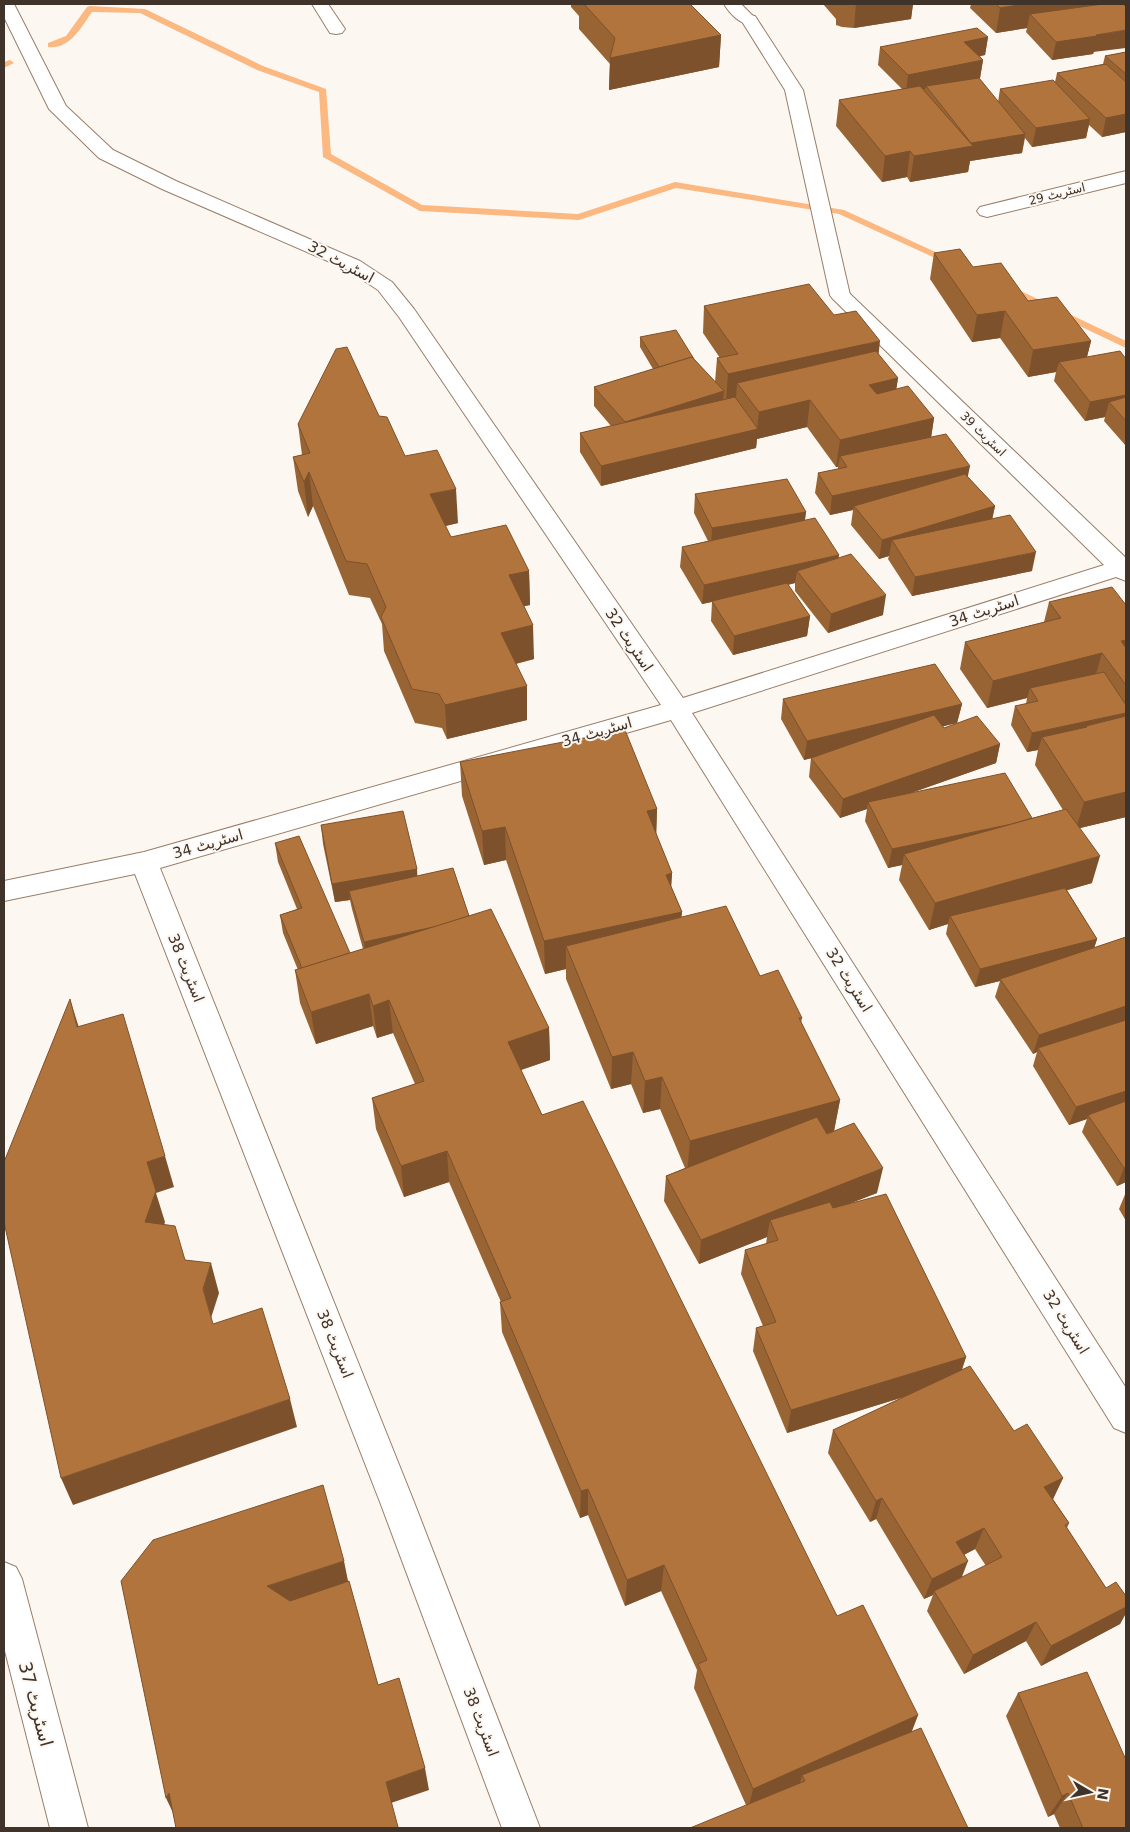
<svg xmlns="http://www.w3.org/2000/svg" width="1130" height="1832" font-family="'DejaVu Sans','Noto Sans Arabic',sans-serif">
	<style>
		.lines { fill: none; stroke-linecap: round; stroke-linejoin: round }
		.stream { fill: #fbb880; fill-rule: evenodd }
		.pedestrian-casing { stroke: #997e68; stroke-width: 2 }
		.minor-casing { stroke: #997e68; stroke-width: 2 }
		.pedestrian { fill: #fff; fill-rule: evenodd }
		.minor { fill: #fff; fill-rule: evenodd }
		.wall { fill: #996434; fill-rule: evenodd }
		.shaded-wall { fill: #7d512b }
		.building { fill: #b2743d; stroke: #7d512b }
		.labels { text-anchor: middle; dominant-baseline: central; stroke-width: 4; stroke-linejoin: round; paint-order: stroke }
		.far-street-label { font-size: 12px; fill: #3f332a; stroke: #fdf7f2 }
		.street-label { font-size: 15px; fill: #3f332a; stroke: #fdf7f2 }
		.near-street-label { font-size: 18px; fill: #3f332a; stroke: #fdf7f2 }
	</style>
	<rect width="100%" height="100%" fill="#fdf7f2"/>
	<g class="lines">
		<g class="stream">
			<path d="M90,6L145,9L263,66L326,89L331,154L422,205L578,214L675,182L844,210L955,261L954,263H946L839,214L676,188L579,220L420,211L323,157L319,92L257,70L140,13L92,12C82,26 70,50 48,47V43L66,36L87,7Z"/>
			<polygon points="10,60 14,63 4,68 4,62"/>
			<polygon points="1010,286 1126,341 1126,348 1006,291 1006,287"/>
		</g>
		<defs>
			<polygon id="pedestrian" points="749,15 755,16 803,90 850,295 847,299 840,301 833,299 830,295 785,90 741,20 743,16"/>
			<g id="minor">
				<polygon points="4,4 14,4 66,106 113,150 176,181 360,261 392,282 414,309 683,698 1104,565 833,299 830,295 833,291 840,289 847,291 1126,558 1126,581 1116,577 692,713 1126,1388 1126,1433 1114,1428 671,720 160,868 414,1502 540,1828 502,1828 380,1502 135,874 4,901 4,881 144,852 661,705 399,317 378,290 346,269 162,189 99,158 49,109 4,17"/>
				<polygon points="312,4 328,4 345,29 342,33 336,34 330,33"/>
				<path d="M724,4H741L757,20L755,24C742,27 730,14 724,4Z"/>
				<polygon points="1126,171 1126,183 987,217 980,215 977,211 980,207"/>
				<polygon points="4,1562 16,1567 22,1579 88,1828 50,1828 4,1647"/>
			</g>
		</defs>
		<use href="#pedestrian" class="pedestrian-casing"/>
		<use href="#minor" class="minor-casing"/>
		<use href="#pedestrian" class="pedestrian"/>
		<use href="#minor" class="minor"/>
	</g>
	<g class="wall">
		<polygon points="571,4 690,4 721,35 719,67 609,90 610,64 579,29 579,16 571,7"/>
		<polygon points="823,4 913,4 911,19 854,28 842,27 836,25 836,19"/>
		<polygon points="971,4 1123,4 1093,54 1052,60 1026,32 1027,28 996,33 970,8"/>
		<polygon points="988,37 985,55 980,56 983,60 980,78 979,78 998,102 1000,89 1055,82 1057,73 1103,64 1105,56 1126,52 1126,132 1102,137 1089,125 1086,138 1032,147 1025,138 1022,153 970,161 968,172 910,182 907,177 882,182 836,126 839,100 902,89 878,65 880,47"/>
		<polygon points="934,253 973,267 1091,341 1087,357 1126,359 1126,446 1104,421 1105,417 1085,421 1054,381 1056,372 1028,377 1000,338 972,342 930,279"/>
		<polygon points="704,306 834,315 878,354 898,378 896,389 934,418 931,437 995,506 992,519 1032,571 912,596 888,559 889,556 879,559 851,525 853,510 830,515 815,493 818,473 838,469 838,467 836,467 807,427 757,439 756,448 601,486 580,452 580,433 611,426 594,406 594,387 653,369 640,347 640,337 694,359 715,382 717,358 720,358 703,333"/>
		<polygon points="379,416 405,456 458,523 445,526 451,537 529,571 530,605 524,606 534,659 516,664 527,720 447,739 442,728 415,723 384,651 382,624 370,598 349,595 313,506 308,517 298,491 293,457 302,455 298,424"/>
		<polygon points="695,494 806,512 805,520 839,555 838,558 883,615 828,633 795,591 795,583 788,585 810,616 807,636 733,655 711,621 712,602 702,604 680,567 682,547 708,541 694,513"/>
		<polygon points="1049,602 1126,605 1126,817 1080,828 1092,883 1067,890 1097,939 1094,948 1126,937 1126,1182 1117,1186 1082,1132 1087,1119 1069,1125 1033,1066 1037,1052 1033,1054 995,997 1000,981 975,987 946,934 948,924 929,930 899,880 902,865 888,868 865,821 867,809 840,818 809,777 811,758 804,760 781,719 783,699 962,704 957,723 943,726 944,728 1000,744 996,763 911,793 1032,818 1063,810 1035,765 1038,750 1027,752 1011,725 1015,706 1026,704 1027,698 987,708 960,669 965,642 1044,622"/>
		<path d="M460,762L657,809L656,834L672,873L671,886L682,912L681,917L760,976L802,1018L801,1023L840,1100L834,1131L877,1193L847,1204L966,1357L962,1370L1014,1431L1063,1478L1053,1499L1069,1523L1067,1528L1106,1588L1126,1596V1613L1120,1624L1041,1666L1026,1641L964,1674L927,1611L933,1595L924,1599L876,1519L870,1522L828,1453L833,1430L904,1397L787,1433L753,1351L756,1328L763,1326L741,1274L745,1250L766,1244L767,1237L699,1264L664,1201L666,1176L685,1168L660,1109L643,1113L631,1084L611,1089L566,979V969L545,974L506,860L484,865L462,796ZM975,1549L986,1566L961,1578L964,1555Z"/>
		<polygon points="321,825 417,869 417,876 469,916 549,1028 550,1060 521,1070 542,1115 837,1616 918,1715 912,1731 968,1828 746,1805 694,1688 697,1670 661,1591 625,1606 588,1515 580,1518 502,1332 500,1302 501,1302 449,1182 404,1197 376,1129 372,1098 415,1084 393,1033 377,1038 373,1026 316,1044 300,1003 295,970 298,970 283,933 280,915 297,909 278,862 275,843 350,953 363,949 352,909 350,900 335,902 323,844"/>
		<polygon points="1126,1192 1126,1221 1119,1209"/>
		<polygon points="1018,1693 1126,1828 1060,1828 1054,1814 1048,1817 1006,1716"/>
	</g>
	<g class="shaded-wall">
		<polygon points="856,4 913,4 911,19 854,28"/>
		<polygon points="1025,4 1123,4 1030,14 1027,28 996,33 1000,8"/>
		<polygon points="1126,30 1126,48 1093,52 1093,54 1052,60 1056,42 1096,35"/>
		<polygon points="721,35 719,67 609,90 610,58"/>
		<polygon points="988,37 985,55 962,60 964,42"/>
		<polygon points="983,60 980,78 928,89 926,86 925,89 906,93 908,75"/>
		<polygon points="1126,114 1126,132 1102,137 1106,118"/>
		<polygon points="1090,119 1086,138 1032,147 1036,128"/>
		<polygon points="1025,134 1022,153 970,161 968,172 910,182 914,156 971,143"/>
		<polygon points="910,151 907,177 882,182 885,156"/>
		<polygon points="1005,311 1000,338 972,342 977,315"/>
		<polygon points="880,341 877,368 737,383 736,399 726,401 728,374"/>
		<polygon points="1091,341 1084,368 1059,362 1056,372 1028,377 1033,350"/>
		<polygon points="898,378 894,405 866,412 869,385"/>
		<polygon points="724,391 722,410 625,441 625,422"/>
		<polygon points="1126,395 1126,413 1109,402 1105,417 1085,421 1090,402"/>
		<polygon points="810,400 807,427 757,439 756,448 601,486 601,466 757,429 759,412"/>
		<polygon points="934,418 930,445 840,456 838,467 836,467 840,440"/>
		<polygon points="970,466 966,485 854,506 853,510 830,515 832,496"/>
		<polygon points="309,472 313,506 308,517 304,482"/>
		<polygon points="456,489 458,523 433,529 430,494"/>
		<polygon points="995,506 991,525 892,540 889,556 879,559 882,540"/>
		<polygon points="806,512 803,532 711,547 712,528"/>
		<polygon points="1036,552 1032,571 912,596 915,577"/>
		<polygon points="839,555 836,574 797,571 795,583 702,604 704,585"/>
		<polygon points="529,571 530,605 510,609 509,575"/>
		<polygon points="886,595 883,615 828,633 831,614"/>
		<polygon points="810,616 807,636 733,655 734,636"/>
		<polygon points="533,625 534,659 502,667 501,633"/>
		<polygon points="1126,640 1126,665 1121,641"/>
		<polygon points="1102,653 1094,681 1030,688 1027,698 987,708 993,681"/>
		<polygon points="527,686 527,720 447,739 445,705"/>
		<polygon points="962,704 957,723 804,760 807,741"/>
		<polygon points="1126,713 1126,728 1087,727 1086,726 1081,740 1042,737 1038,750 1027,752 1032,733"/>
		<polygon points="1000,744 996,763 871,807 868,802 867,809 840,818 843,799"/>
		<polygon points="1126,792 1126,817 1076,829 1084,802"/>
		<polygon points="657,809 656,843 647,811"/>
		<polygon points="1032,820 904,854 902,865 888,868 892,849"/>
		<polygon points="505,827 506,860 484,865 482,831"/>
		<polygon points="1100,856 1092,883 954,923 950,916 948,924 929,930 935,903"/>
		<polygon points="417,869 418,888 349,891 350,900 335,902 332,884"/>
		<polygon points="672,873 670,907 666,875"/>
		<polygon points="682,912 679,945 566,946 566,969 545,974 544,941"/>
		<polygon points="469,919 366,961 364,942"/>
		<polygon points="1097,939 1091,958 1000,979 1000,981 975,987 980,969"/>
		<polygon points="369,994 373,1026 316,1044 311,1012"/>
		<polygon points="70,999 80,1031 77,1027"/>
		<polygon points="389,1000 393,1033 377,1038 373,1006"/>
		<polygon points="1126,1006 1126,1022 1038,1048 1037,1052 1033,1054 1039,1035"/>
		<polygon points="549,1028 550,1060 509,1074 508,1042"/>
		<polygon points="633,1052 631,1084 611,1089 612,1057"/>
		<polygon points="662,1077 660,1109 643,1113 645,1081"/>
		<polygon points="1126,1091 1126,1106 1088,1115 1087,1119 1069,1125 1076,1107"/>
		<polygon points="840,1100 834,1131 687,1173 690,1141"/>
		<polygon points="447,1151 449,1182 404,1197 401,1166"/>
		<polygon points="165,1156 174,1187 156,1193 165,1222 155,1252 145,1222 147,1162"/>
		<polygon points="883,1168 877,1193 775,1233 770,1220 767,1237 699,1264 701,1240"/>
		<polygon points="1124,1168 1126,1168 1126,1182 1117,1186"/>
		<polygon points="211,1263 219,1293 211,1318 203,1289"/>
		<polygon points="966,1357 958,1380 787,1433 791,1410"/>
		<polygon points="290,1399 297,1427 73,1505 61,1478"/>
		<polygon points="1063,1478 1053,1499 1035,1509 1044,1487"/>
		<polygon points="588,1489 588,1515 580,1518 581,1491"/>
		<polygon points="882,1498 876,1519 870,1522 876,1501"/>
		<polygon points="984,1528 975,1549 948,1563 956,1542"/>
		<polygon points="344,1561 349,1586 274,1611 267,1586"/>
		<polygon points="968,1561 960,1582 934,1591 933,1595 924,1599 932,1579"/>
		<polygon points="664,1565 661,1591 625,1606 627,1580"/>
		<polygon points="1126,1607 1126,1613 1120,1624 1041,1666 1051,1646"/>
		<polygon points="1036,1622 1026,1641 964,1674 973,1655"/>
		<polygon points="918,1715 909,1738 805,1781 802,1775 799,1787 748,1810 753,1789"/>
		<polygon points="425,1768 429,1790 391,1803 386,1782"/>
		<polygon points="169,1793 176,1819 166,1798"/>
		<polygon points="1068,1793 1054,1814 1048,1817 1062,1796"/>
	</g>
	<g class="building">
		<polygon points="584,4 690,4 721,35 610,58 615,38"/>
		<polygon points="996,4 1025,4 1000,8"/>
		<polygon points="1103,4 1123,4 1126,7 1126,30 1096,35 1097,36 1056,42 1030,14"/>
		<polygon points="977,28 988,37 964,42 983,60 908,75 880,47"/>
		<polygon points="1126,52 1126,74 1105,56"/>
		<polygon points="1106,64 1126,82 1126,114 1106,118 1057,73"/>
		<polygon points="979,78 1025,134 971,143 926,86"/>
		<polygon points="1053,80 1090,119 1036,128 1000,89"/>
		<polygon points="920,86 973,146 914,156 910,151 885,156 839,100"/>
		<polygon points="960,249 973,267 1001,263 1028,301 1057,297 1091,341 1033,350 1005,311 977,315 934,253"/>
		<polygon points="809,284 834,315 856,311 880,341 728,374 717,358 738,354 704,306"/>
		<polygon points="676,330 694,359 692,357 659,367 640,337"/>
		<polygon points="347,347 379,416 387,417 405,456 437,450 456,489 430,494 451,537 506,525 529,571 509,575 533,625 501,633 527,686 445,705 439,694 412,689 381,617 386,607 367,564 346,561 309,472 304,482 293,457 310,453 298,424 336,349"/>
		<polygon points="876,351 898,378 869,385 877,394 908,386 934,418 840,440 810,400 759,412 737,383"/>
		<polygon points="1120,351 1126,359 1126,395 1090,402 1059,362"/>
		<polygon points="692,357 724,391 625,422 594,387"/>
		<polygon points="735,397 758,429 601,466 580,433"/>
		<polygon points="1126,397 1126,421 1109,402"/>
		<polygon points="946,434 970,466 832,496 818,473 847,467 840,456"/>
		<polygon points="965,474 995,506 882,540 854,506"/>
		<polygon points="787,479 806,512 712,528 695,494"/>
		<polygon points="1010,515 1036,552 915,577 892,540"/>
		<polygon points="815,518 839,555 704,585 682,547"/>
		<polygon points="851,554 886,595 831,614 797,571"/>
		<polygon points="787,583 810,616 734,636 712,601"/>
		<polygon points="1112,587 1126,605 1126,640 1121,641 1126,648 1126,685 1102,653 993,681 965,642 1061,618 1049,602"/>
		<polygon points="935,664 962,704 807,741 783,699"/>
		<polygon points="1104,672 1126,705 1126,713 1032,733 1015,706 1038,701 1030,688"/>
		<polygon points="934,715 944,728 977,716 1000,744 843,799 811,758"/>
		<polygon points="1126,716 1126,792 1084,802 1042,737 1087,727 1086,726"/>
		<polygon points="625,730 657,809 647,811 672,873 666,875 682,912 544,941 505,827 482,831 460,762"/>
		<polygon points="1005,773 1032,818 1012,824 892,849 868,802"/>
		<polygon points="1066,809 1100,856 935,903 904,854"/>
		<polygon points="403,811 417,869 332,884 321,825"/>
		<polygon points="299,836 350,953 302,968 280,915 302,908 275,843"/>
		<polygon points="453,868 469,916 438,926 364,942 349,891"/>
		<polygon points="1065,888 1097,939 980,969 950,916"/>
		<polygon points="726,906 760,976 778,970 802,1018 799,1018 840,1100 690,1141 662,1077 645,1081 633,1052 612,1057 566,946"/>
		<polygon points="491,909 549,1028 508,1042 542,1115 583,1101 837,1616 863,1605 918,1715 753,1789 698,1664 707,1660 664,1565 627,1580 588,1489 581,1491 500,1302 511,1298 447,1151 401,1166 372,1098 424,1081 389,1000 373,1006 369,994 311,1012 295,970"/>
		<polygon points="1126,937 1126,1006 1039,1035 1000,979"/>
		<polygon points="70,999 77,1027 123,1014 165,1156 147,1162 156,1191 145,1222 175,1226 185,1260 211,1263 203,1289 213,1324 262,1308 290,1399 61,1478 4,1222 4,1162"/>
		<polygon points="1126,1020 1126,1091 1076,1107 1038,1048"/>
		<polygon points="1126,1101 1126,1168 1124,1168 1088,1115"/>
		<polygon points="817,1117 827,1134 854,1123 883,1168 701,1240 666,1176"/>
		<polygon points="886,1194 966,1357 791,1410 756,1328 776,1322 745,1250 778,1240 770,1220 830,1202 833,1208"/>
		<polygon points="970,1366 1014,1431 1027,1424 1063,1478 1044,1487 1069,1523 1065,1525 1106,1588 1116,1582 1126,1596 1126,1607 1051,1646 1036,1622 973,1655 934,1591 1002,1557 984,1528 956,1542 968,1561 932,1579 882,1498 876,1501 833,1430"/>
		<polygon points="323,1485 344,1561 267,1586 290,1601 349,1581 378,1685 399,1678 425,1768 386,1782 398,1827 395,1828 176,1828 169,1793 166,1798 121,1581 153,1540"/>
		<polygon points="1087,1672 1126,1760 1126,1828 1083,1828 1068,1793 1062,1796 1018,1693"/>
		<polygon points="921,1728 968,1828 690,1828 805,1781 802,1775"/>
	</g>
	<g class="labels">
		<g class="far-street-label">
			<text transform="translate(1057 194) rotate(-14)">اسٹریٹ 29</text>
			<text transform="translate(983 434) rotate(44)">اسٹریٹ 39</text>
		</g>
		<g class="street-label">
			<text transform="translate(341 262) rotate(28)">اسٹریٹ 32</text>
			<text transform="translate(984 611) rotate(-18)">اسٹریٹ 34</text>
			<text transform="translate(629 640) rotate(56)">اسٹریٹ 32</text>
			<text transform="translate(597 732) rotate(-16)">اسٹریٹ 34</text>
			<text transform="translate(208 844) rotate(-16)">اسٹریٹ 34</text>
			<text transform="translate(186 968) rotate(68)">اسٹریٹ 38</text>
			<text transform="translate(849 980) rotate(58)">اسٹریٹ 32</text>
			<text transform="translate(1066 1322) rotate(58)">اسٹریٹ 32</text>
			<text transform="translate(335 1344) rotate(68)">اسٹریٹ 38</text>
			<text transform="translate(481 1722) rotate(69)">اسٹریٹ 38</text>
		</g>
		<g class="near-street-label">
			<text transform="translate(36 1704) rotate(75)">اسٹریٹ 37</text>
		</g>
	</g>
	<rect width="1130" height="1832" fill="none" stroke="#3f332a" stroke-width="10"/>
	<g transform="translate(1090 1792) rotate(99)" stroke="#fdf7f2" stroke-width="4" paint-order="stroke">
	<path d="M0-4L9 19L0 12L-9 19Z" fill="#3f332a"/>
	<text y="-8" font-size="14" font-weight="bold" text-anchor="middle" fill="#3f332a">N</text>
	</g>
</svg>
